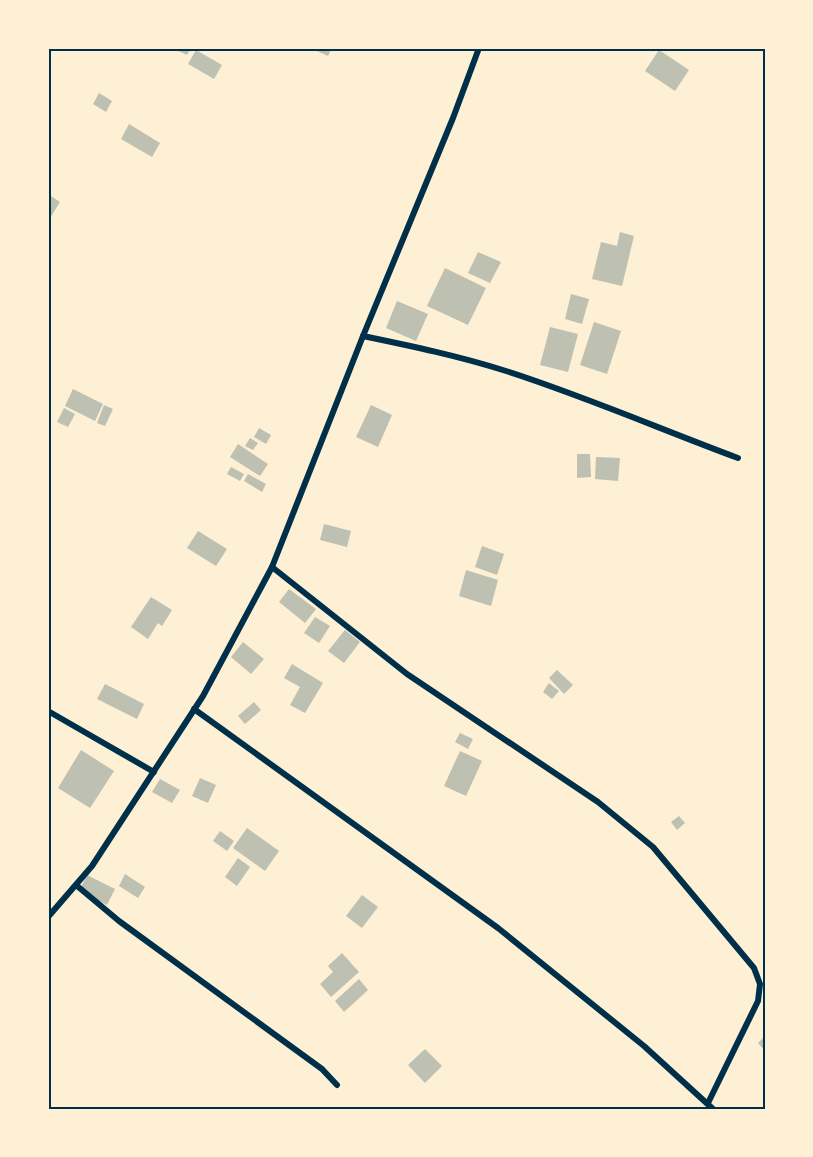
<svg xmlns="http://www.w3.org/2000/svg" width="813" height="1157" font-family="Cabin,sans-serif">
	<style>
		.building { fill: #bec0b2 }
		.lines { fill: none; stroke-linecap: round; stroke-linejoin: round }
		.minor { stroke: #003049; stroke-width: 6 }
		.neatline { fill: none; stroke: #003049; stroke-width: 2 }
	</style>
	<rect width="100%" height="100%" fill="#fdf0d5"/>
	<g class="building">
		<polygon points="177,48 191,48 187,55 176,50"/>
		<polygon points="310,48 332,48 328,56"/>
		<polygon points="196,50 222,65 214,79 188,64"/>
		<polygon points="659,50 689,70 675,91 645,71"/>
		<polygon points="99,93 112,101 106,112 93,104"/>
		<polygon points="129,124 160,143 152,157 121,139"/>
		<polygon points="48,194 60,202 50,218 48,217"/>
		<polygon points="620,232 634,236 622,286 592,279 601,242 617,246"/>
		<polygon points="478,252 501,262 490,283 468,273"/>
		<polygon points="445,268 486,288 468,325 427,306"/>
		<polygon points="571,294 589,299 582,324 565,319"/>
		<polygon points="397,301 428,314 416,341 386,328"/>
		<polygon points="594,322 621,331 607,374 580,365"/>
		<polygon points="550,327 578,334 568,372 540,365"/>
		<polygon points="73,389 103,404 95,421 65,406"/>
		<polygon points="104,405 113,409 105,426 97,423"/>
		<polygon points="371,405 392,415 378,447 356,437"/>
		<polygon points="64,408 75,414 68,427 57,422"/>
		<polygon points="259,428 271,435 266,444 254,437"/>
		<polygon points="250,438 258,443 253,450 245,446"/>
		<polygon points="238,444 268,464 260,476 230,457"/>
		<polygon points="577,454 590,454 591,477 577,478"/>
		<polygon points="596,457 620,458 618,481 595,479"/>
		<polygon points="231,467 244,474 240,481 227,474"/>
		<polygon points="248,474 266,484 262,492 244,481"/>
		<polygon points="324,524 351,531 347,547 320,540"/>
		<polygon points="198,531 227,549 216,566 187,548"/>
		<polygon points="482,546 504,554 497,575 475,567"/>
		<polygon points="466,570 498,580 491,606 459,596"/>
		<polygon points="289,589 316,609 305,623 279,602"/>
		<polygon points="151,597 172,610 162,626 158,623 148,639 131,627"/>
		<polygon points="315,617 330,626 319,643 304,633"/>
		<polygon points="345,630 360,642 344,663 328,651"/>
		<polygon points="243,642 264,659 251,674 231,657"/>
		<polygon points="292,664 323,683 305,713 290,705 300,687 284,678"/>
		<polygon points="557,670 573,685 564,694 549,678"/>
		<polygon points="549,683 559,691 552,699 543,692"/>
		<polygon points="105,684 144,704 137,719 97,699"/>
		<polygon points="254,702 261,710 245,724 238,716"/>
		<polygon points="460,733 473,739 468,749 455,742"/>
		<polygon points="81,750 114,771 90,808 58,788"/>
		<polygon points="460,751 482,761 466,796 444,786"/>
		<polygon points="200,778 216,785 208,803 192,796"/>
		<polygon points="160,779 180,790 172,803 152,792"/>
		<polygon points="679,816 685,823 677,830 671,822"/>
		<polygon points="247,828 279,851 265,871 233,848"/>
		<polygon points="220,831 234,841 227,851 213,841"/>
		<polygon points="238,858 250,867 237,886 225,877"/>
		<polygon points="125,874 145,887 138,898 119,886"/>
		<polygon points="87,875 115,889 107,905 79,891"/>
		<polygon points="362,895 378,907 362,928 346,916"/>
		<polygon points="342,953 359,972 331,997 320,984 333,972 328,966"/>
		<polygon points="359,979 368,990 344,1012 335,1001"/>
		<polygon points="765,1036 765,1051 758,1043"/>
		<polygon points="425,1049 442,1066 425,1083 408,1065"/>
	</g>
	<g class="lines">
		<g class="minor">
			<path d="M363,336C411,346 459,356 506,371C584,396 660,429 738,458"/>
			<polyline points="272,567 407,674 598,802 653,847 754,968 760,984 758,1001 708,1103"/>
			<polyline points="194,709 498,928 644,1046 713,1109"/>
			<polyline points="48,711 154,772"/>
			<polyline points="76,885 119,921 322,1069 337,1085"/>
			<polyline points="48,917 92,866 203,696 272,567 363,336 453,118 479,48"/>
		</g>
	</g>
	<rect width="813" height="1157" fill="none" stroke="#fdf0d5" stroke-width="99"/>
	<rect x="50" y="50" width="714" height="1058" class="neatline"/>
</svg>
